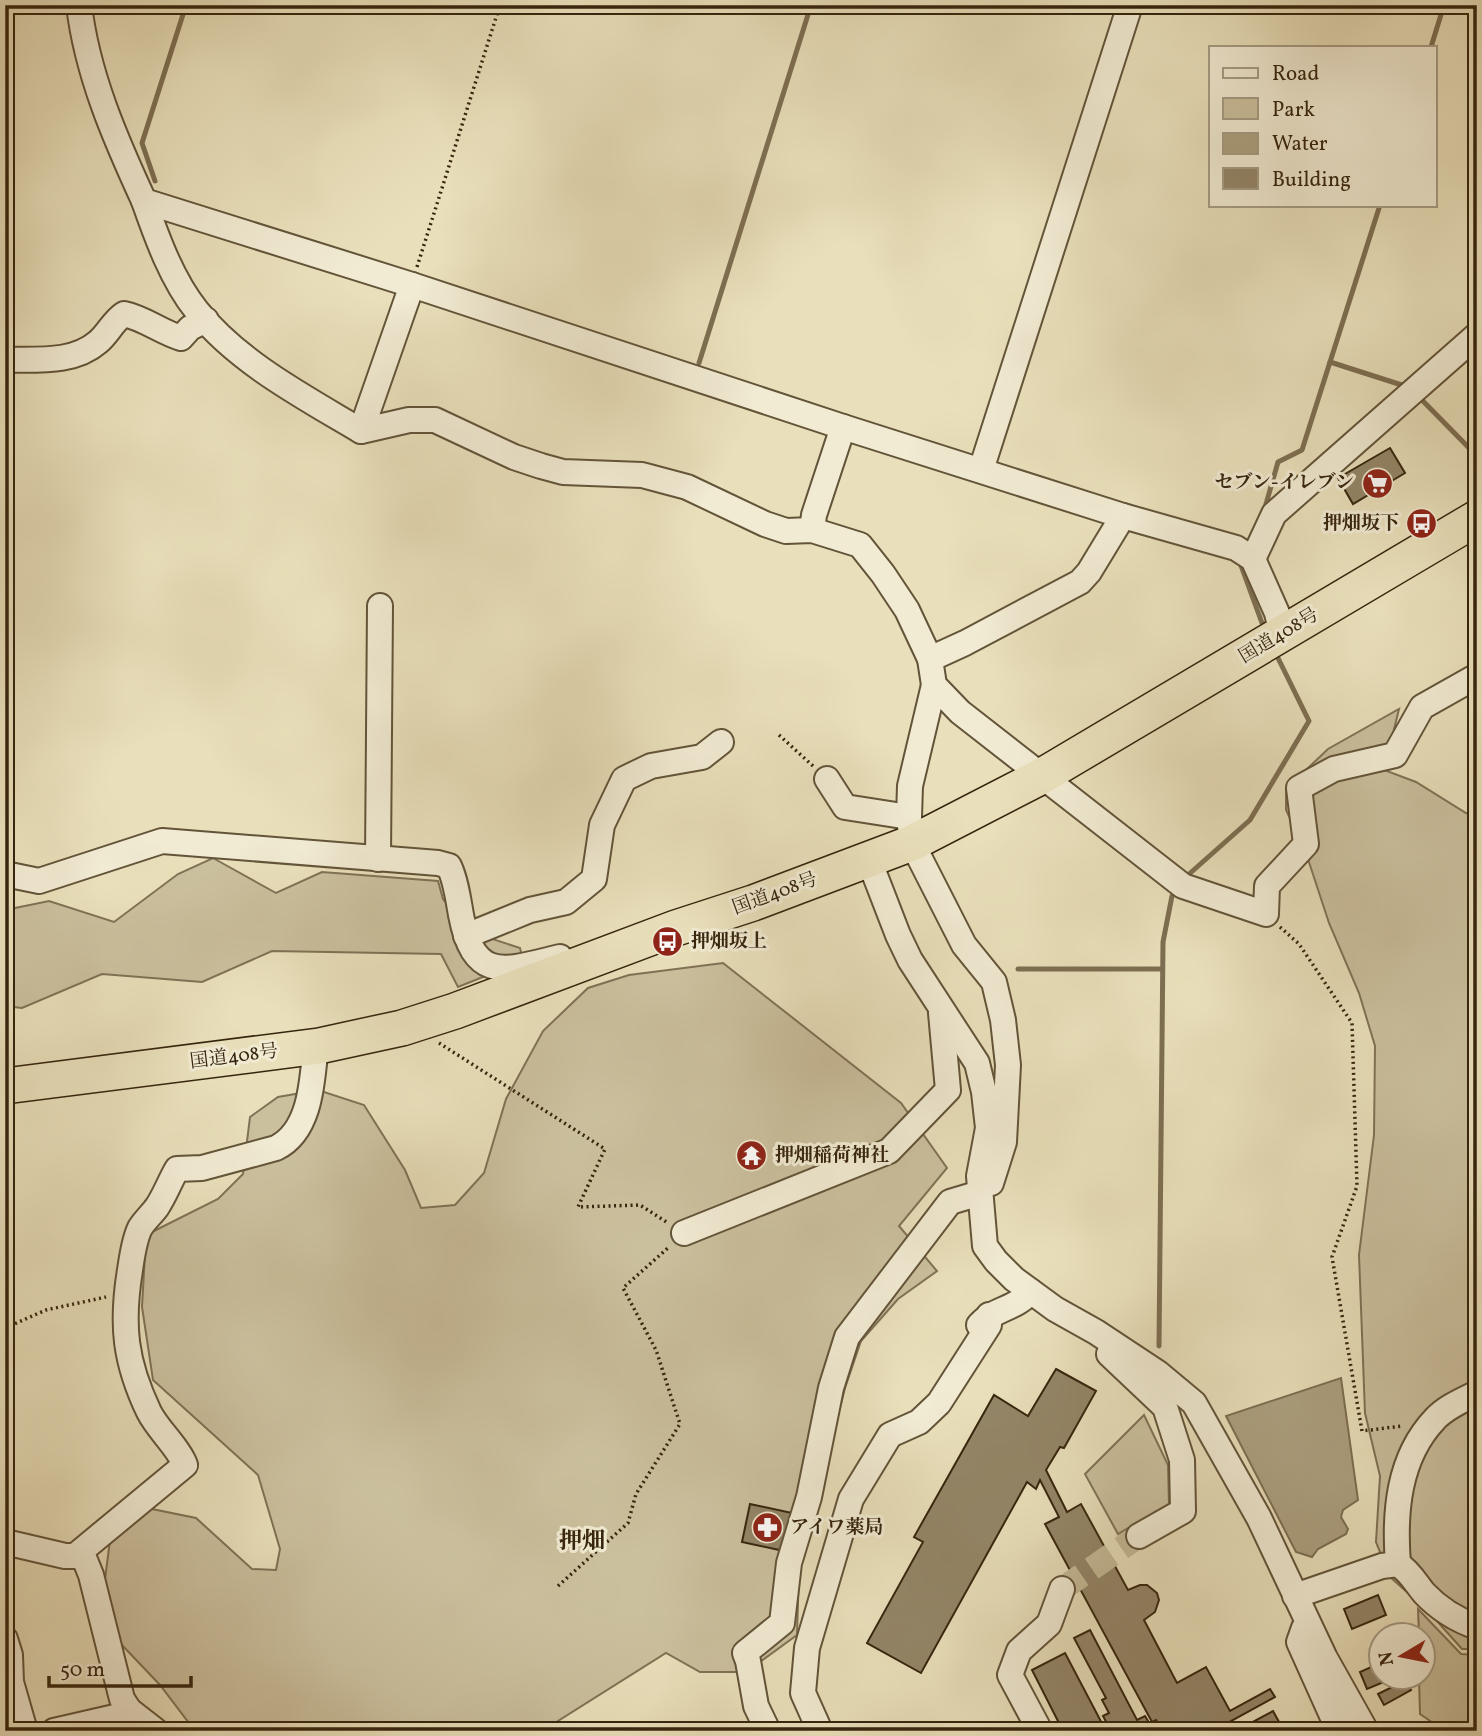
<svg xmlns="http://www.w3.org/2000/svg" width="1482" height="1736" font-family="Vollkorn,'Noto Serif JP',serif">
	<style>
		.green { fill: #cbc09e; stroke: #807256; stroke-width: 2 }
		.water { fill: #aca080; stroke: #7d6f52; stroke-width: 2 }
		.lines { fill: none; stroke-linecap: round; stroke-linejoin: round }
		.stream { stroke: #7d6f52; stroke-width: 5 }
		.building { fill: #938668; stroke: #36250e; stroke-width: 2 }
		.minor-tunnel { stroke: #c5bb98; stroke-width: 24; stroke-dasharray: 24 12; stroke-linecap: butt }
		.minor-casing { stroke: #635439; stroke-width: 28 }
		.highway-casing { stroke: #36250e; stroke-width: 38 }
		.path { stroke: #36250e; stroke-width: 3.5; stroke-dasharray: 2 3.5; stroke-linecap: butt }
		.minor { stroke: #f1ebd3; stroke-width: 24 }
		.highway { stroke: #e9e0bb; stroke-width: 35 }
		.labels { text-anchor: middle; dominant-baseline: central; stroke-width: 6; stroke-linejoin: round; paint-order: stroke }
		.poi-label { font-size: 19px; font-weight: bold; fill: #36250e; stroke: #f1ebd3; text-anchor: start }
		.street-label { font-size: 19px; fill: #36250e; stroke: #f1ebd3 }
		.quarter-label { font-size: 23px; font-weight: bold; fill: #36250e; stroke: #f1ebd3 }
	</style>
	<rect width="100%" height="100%" fill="#e9e0bb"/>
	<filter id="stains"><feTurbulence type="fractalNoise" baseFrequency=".00286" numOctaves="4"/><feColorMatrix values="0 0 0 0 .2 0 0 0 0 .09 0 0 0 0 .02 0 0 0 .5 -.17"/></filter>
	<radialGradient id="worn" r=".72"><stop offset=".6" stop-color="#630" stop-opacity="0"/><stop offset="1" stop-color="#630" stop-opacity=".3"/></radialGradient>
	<g class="green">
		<polygon points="1399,709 1384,770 1416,782 1466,813 1477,816 1477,1649 1462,1649 1428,1611 1390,1577 1376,1542 1380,1476 1365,1413 1359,1255 1374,1135 1375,1046 1359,993 1329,923 1305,850 1286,810 1286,789 1328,749"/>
		<polygon points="213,858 276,893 322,872 438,881 443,899 468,931 520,948 523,961 458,987 441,954 272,951 202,982 102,974 22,1008 5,1006 5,910 49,901 114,922 178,874"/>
		<polygon points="723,963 901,1103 947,1168 899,1226 937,1271 898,1299 861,1341 845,1388 799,1571 797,1635 746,1672 700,1672 666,1653 542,1731 195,1731 160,1685 120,1643 104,1587 110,1540 127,1504 196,1518 252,1569 276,1570 280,1549 258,1475 153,1380 142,1307 146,1235 218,1199 243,1174 250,1117 278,1097 318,1090 364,1105 405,1170 421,1208 455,1205 484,1173 506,1099 543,1031 588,988 629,975"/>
		<polygon points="1144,1415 1168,1465 1169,1504 1118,1534 1085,1474"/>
		<polygon points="1418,1609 1461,1654 1477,1655 1477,1731 1445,1731 1420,1714 1419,1677 1422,1676 1422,1634 1419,1634"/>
	</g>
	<polygon class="water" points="1341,1378 1358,1500 1343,1510 1341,1517 1348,1529 1346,1534 1318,1549 1312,1557 1296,1552 1226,1416"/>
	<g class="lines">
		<g class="stream">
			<polyline points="1431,47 1444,5"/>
			<polyline points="155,181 142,143 186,5"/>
			<polyline points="1330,362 1408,387"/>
			<polyline points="699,363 811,5"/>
			<polyline points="1418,396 1477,456"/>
			<polyline points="1264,511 1278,462 1302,450 1380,205"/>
			<polyline points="1239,560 1262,623"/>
			<polyline points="1188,875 1250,820 1309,721 1277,656"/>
			<polyline points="1018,969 1162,969"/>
			<polyline points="1159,1346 1163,942 1172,896"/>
		</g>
	</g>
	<g class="building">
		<polygon points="1390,448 1405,473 1353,504 1338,478"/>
		<polygon points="1056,1369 1096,1391 1064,1448 1060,1447 1046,1470 1067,1512 1081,1504 1128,1590 1140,1585 1147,1585 1157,1593 1159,1600 1155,1612 1144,1620 1177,1683 1206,1667 1230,1711 1270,1689 1275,1697 1213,1731 1162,1731 1156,1720 1152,1722 1045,1524 1059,1517 1040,1480 1036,1489 1027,1482 921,1673 867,1643 923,1542 914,1537 994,1395 1028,1416"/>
		<polygon points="750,1504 792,1513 784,1551 742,1542"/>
		<polygon points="1378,1595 1386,1615 1352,1629 1344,1609"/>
		<polygon points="1090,1630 1137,1720 1145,1716 1151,1726 1157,1723 1161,1731 1111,1731 1103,1716 1109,1713 1102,1700 1106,1698 1074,1638"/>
		<polygon points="1065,1653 1106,1731 1063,1731 1032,1670"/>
		<polygon points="1380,1663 1380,1676 1398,1676 1367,1689 1360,1672"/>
		<polygon points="1406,1680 1411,1690 1384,1705 1378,1694"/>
		<polygon points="1273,1711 1284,1731 1236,1731"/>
		<polygon points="1021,1721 1026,1731 1003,1731"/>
	</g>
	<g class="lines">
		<polyline class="minor-tunnel" points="1062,1589 1139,1536"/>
		<defs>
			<g id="minor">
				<path d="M79,5C87,74 115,138 144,201L412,285L843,427L1123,516L1236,548L1253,559L1277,613L1282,635"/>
				<path d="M144,201C157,238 172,280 197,311C239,363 304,397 361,431L409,420H435L514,457L541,466L563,472L642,475L687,487L765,524L786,531L812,530L860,545L883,574L907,610L930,659L934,685L960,712L1183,886L1266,914L1267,886L1306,844L1299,788L1334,769L1395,755L1422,707L1477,676"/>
				<path d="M5,360C35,359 73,364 98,342C108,334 113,321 124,314C144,318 161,332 181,338L190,328L206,320"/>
				<polyline points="361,431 412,285"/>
				<polyline points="981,470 1130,5"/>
				<polyline points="812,530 814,515 843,427"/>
				<polyline points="1253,559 1274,514 1477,335"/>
				<polyline points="930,659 965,643 1080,582 1089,572 1123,516"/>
				<polyline points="934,685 910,786 909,817 912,843 964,945 994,982 1003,1020 1008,1065 1004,1142 991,1183"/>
				<polyline points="827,779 845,807 909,817"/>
				<polyline points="378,859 380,606"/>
				<polyline points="869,860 898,935 910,960 977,1063 984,1092 988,1128 979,1176 985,1246 996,1261 1014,1279 1055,1309 1096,1332 1158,1373 1194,1403 1259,1518 1325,1658 1366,1731"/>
				<path d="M5,874L39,881L162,841L438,863L449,866C456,881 458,898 461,915C474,984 506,970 560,957"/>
				<polyline points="466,936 530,910 566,902 594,879 602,825 624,779 651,766 702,757 721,742"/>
				<polyline points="684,1233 889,1151 948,1090 941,1013"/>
				<path d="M979,1325C994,1308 1018,1309 1030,1291"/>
				<polyline points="1109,1354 1165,1407 1182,1460 1183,1511 1139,1536"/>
				<path d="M5,1542L65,1556H75L185,1465C179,1448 158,1430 149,1412C125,1362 121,1325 130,1270C132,1257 134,1240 140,1228C144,1221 152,1214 157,1207C165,1195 170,1181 177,1169L202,1168L276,1148C309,1132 312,1086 315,1053L319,1046"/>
				<polyline points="82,1553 91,1575 122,1699 129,1710 156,1731"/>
				<path d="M1398,1564C1394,1513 1398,1458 1435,1419C1446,1407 1463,1400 1477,1393"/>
				<path d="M1295,1596L1382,1566L1398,1564C1410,1572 1415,1582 1424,1593C1439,1609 1457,1620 1477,1627"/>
				<polyline points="1304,1628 1299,1642 1339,1731"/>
				<polyline points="5,1639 10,1655 11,1682 25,1731"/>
				<polyline points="54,1731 115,1717 129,1710"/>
				<polyline points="768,1731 756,1706 748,1661 745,1653 782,1623 789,1563 809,1497 831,1388 847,1337 950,1202 980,1193"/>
				<polyline points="820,1731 803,1693 807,1648 851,1499 890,1435 919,1422 939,1403 989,1325 989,1315"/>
				<polyline points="1040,1731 1010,1675 1019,1651 1049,1624 1062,1589"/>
			</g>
			<polyline id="highway" points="5,1086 319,1046 402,1028 455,1011 676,928 753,903 912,843 1042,776 1477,518"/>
		</defs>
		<use href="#minor" class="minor-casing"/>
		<use href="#highway" class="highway-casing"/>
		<g class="path">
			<polyline points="417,267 500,5"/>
			<polyline points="779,735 813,766"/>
			<polyline points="1280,927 1299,944 1352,1023 1357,1186 1332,1257 1362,1431 1402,1426"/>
			<polyline points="439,1043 605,1149 578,1207 640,1205 668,1223"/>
			<polyline points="5,1328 46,1310 106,1297"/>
			<polyline points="558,1586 628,1523 636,1494 680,1424 656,1350 623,1288 669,1247"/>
		</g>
		<use href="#minor" class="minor"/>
		<use href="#highway" class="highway"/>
	</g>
	<defs>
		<symbol id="supermarket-disc" viewBox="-11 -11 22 22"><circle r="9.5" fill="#8f2418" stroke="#f1ebd3"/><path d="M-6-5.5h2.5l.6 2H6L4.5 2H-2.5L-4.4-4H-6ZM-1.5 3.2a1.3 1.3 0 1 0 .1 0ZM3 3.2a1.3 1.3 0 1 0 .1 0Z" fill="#fff"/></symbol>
		<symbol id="bus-disc" viewBox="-11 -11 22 22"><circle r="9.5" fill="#8f2418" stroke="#f1ebd3"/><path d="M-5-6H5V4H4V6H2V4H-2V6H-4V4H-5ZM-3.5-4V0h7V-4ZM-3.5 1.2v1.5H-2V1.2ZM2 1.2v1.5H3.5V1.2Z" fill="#fff"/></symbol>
		<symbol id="temple-disc" viewBox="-11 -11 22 22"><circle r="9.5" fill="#8f2418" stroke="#f1ebd3"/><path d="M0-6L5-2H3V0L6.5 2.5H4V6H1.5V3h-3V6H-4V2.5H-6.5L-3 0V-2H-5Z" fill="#fff"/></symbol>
		<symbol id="pharmacy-disc" viewBox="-11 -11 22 22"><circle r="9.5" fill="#8f2418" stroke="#f1ebd3"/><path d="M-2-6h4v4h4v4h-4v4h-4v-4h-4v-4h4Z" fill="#fff"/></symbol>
	</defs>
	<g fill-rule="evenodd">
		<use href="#supermarket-disc" x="1360" y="466" width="35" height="35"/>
		<use href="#bus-disc" x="1404" y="506" width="35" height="35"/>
		<use href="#bus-disc" x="650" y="924" width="35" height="35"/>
		<use href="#temple-disc" x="734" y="1138" width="35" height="35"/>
		<use href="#pharmacy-disc" x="750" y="1510" width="35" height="35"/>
	</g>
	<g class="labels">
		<g class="poi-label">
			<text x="1354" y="483" text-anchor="end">セブン-イレブン</text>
			<text x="1399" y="524" text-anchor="end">押畑坂下</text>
			<text x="691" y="942">押畑坂上</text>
			<text x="775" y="1156">押畑稲荷神社</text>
			<text x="790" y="1528">アイワ薬局</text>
		</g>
		<g class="street-label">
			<text transform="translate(1279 636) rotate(-31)">国道408号</text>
			<text transform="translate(775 894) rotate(-20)">国道408号</text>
			<text transform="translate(234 1057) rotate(-7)">国道408号</text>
		</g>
		<g class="quarter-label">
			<text x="582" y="1542">押畑</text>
		</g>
	</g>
	<rect width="1482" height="1736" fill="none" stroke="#e9e0bb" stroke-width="28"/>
	<rect x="7" y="7" width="1468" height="1722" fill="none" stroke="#36250e" stroke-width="3.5"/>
	<rect x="14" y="14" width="1454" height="1708" fill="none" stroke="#36250e" stroke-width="2"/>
	<rect x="1209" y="46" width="228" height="161" fill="#f1ebd3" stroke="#a69c84" stroke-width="2"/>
	<rect x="1223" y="68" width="35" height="10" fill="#f1ebd3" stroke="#a69c84" stroke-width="2"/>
	<text x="1272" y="80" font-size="21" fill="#36250e">Road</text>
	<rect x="1223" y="98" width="35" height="21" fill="#cbc09e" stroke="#a69c84" stroke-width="2"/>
	<text x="1272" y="116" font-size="21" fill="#36250e">Park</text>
	<rect x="1223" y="133" width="35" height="21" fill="#aca080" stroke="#a69c84" stroke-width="2"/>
	<text x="1272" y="150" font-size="21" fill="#36250e">Water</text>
	<rect x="1223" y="168" width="35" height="21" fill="#938668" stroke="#a69c84" stroke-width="2"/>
	<text x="1272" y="186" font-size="21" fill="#36250e">Building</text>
	<g transform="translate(1402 1656) rotate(260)"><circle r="33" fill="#f1ebd3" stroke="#a69c84" stroke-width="2"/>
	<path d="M0-5L12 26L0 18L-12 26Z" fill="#8f2418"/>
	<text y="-10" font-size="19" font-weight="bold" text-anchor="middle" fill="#36250e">N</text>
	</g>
	<path d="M49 1676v10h142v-10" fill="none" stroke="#36250e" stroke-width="3.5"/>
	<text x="60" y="1676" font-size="21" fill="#36250e" stroke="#f1ebd3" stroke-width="5" paint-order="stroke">50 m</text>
	<rect width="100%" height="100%" filter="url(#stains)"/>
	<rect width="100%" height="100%" fill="url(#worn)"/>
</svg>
